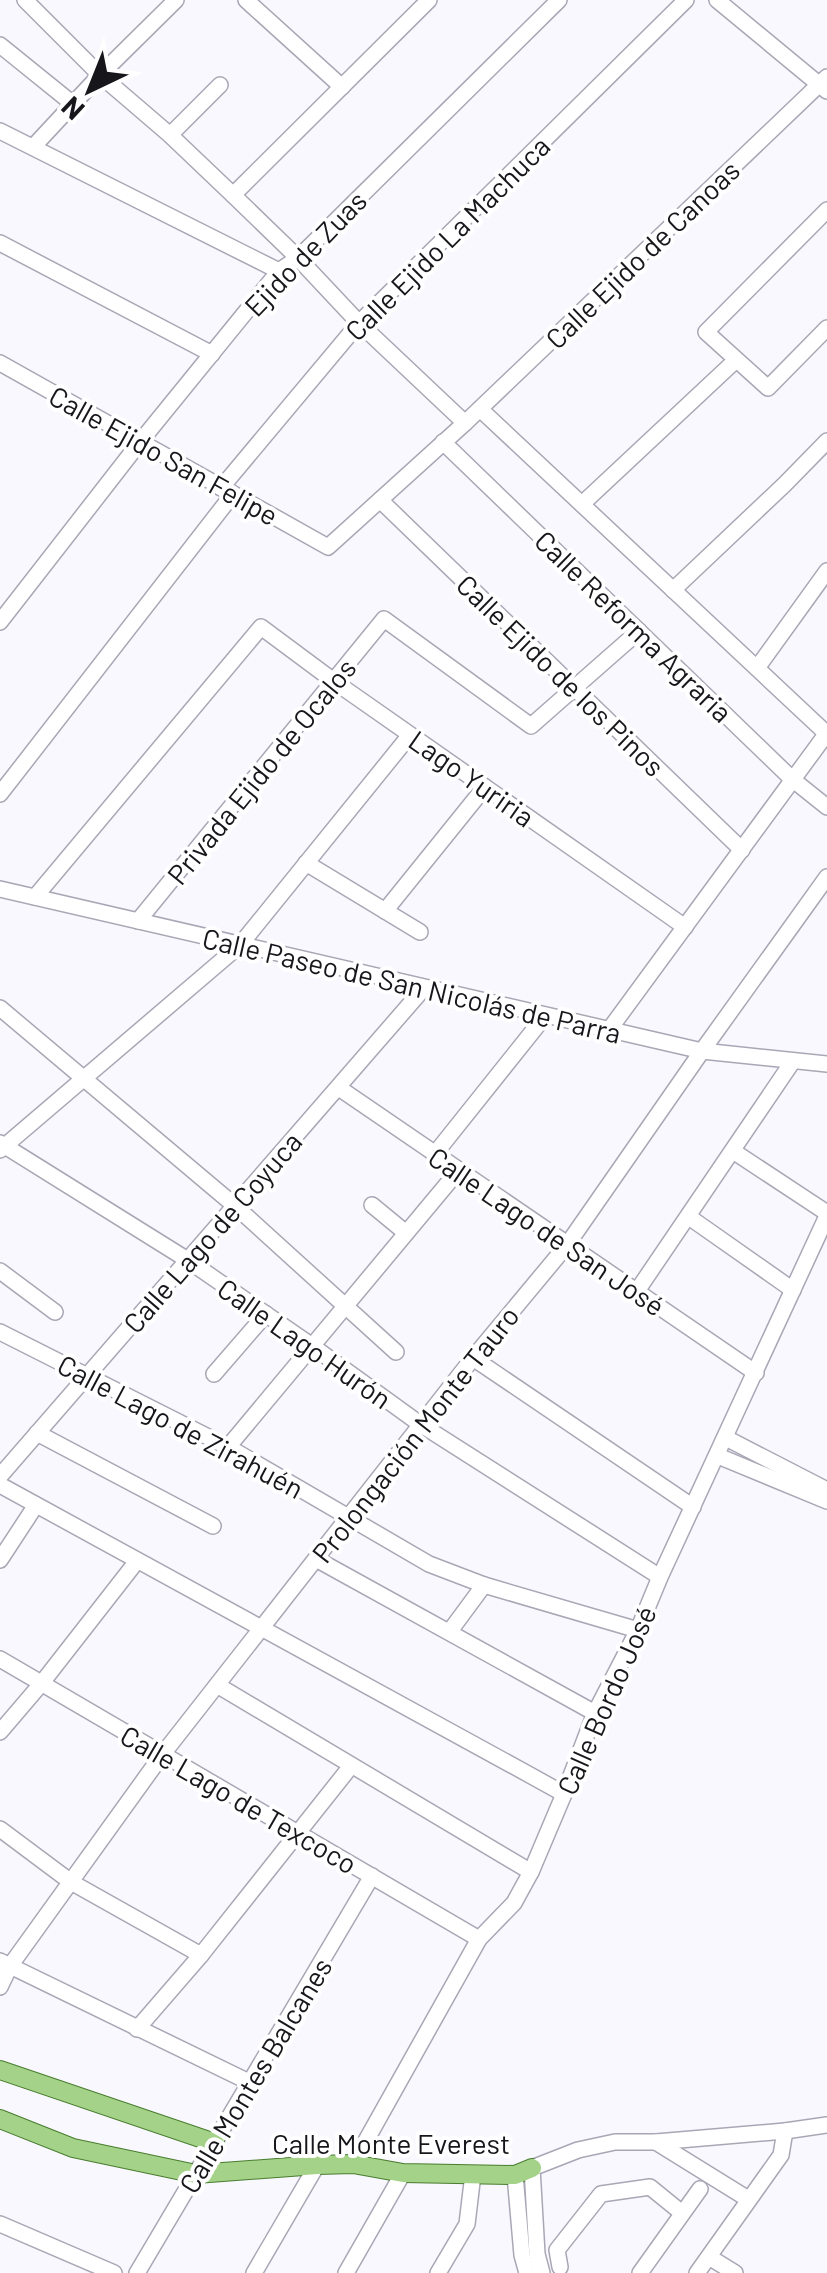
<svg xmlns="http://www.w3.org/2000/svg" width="827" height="2273" font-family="Barlow,sans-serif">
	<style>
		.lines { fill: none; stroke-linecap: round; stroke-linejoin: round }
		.minor-casing { stroke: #a8a7b5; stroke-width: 18 }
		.major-casing { stroke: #497d2e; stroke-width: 20 }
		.minor { stroke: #fff; stroke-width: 15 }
		.major { stroke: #a3d288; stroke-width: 18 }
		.labels { text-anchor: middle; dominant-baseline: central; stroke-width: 8; stroke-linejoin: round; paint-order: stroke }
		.street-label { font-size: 28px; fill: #16161b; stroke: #fff }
	</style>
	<rect width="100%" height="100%" fill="#f9f8fe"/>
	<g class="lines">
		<defs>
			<g id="minor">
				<polyline points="25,0 100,75 170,135 233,195 298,258 359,323 465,423"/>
				<polyline points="246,0 342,87"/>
				<polyline points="717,0 827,91"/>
				<polyline points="0,45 73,104"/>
				<polyline points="0,131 279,271"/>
				<polyline points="170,135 220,85"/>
				<polyline points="33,147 100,75 176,0"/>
				<polyline points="233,195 429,0"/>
				<polyline points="827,210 706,332 768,388 827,328"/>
				<polyline points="0,243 212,354"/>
				<polyline points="0,363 328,547 465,423 827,77"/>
				<polyline points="480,409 827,734"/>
				<polyline points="443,442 792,779 827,807"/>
				<polyline points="221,488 359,323 686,0"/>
				<polyline points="380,500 742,850"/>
				<polyline points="582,504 736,360"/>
				<polyline points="673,590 785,484 827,441"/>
				<polyline points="0,622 140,442 279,271 298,258 559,0"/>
				<polyline points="757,668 827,571"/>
				<polyline points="0,794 233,494"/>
				<polyline points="306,863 420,932"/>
				<polyline points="0,889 702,1051 827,1064"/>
				<polyline points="35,897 261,627 335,682 685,927"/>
				<polyline points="385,911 485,787"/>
				<polyline points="138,921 384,619 531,726 639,631"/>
				<polyline points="0,1008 234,1205 396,1352"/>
				<polyline points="609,1030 827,733"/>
				<polyline points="339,1088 756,1373"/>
				<polyline points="0,1143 186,1259 312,1346 420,1424 660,1577"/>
				<polyline points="0,1150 240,945 410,735"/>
				<polyline points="733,1151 827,1213"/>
				<polyline points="434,1155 545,1016"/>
				<polyline points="372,1205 406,1233"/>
				<polyline points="689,1217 793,1290"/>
				<polyline points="0,1271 55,1312"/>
				<polyline points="637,1291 793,1061"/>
				<polyline points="0,1332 228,1447 429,1564 484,1585 638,1630"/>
				<polyline points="473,1358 693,1507"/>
				<polyline points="214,1374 266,1314"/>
				<polyline points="37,1433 213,1526"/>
				<polyline points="726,1438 827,1490"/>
				<polyline points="228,1447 458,1171"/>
				<polyline points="718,1456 827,1501"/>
				<polyline points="0,1476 424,988"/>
				<path d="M0,1485C189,1588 377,1690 564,1794"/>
				<polyline points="316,1559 595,1713"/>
				<polyline points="0,1560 36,1505"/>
				<polyline points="450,1631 484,1585"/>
				<polyline points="0,1659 479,1939"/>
				<polyline points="217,1685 531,1872"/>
				<polyline points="0,1732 41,1684 137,1561"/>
				<polyline points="0,1829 71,1882 201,1955"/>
				<polyline points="0,1961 251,2083"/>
				<polyline points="0,1987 10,1966 162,1755 473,1358 567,1245 702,1051 827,877"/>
				<polyline points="137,2029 201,1955 351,1766"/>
				<polyline points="656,2142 748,2199"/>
				<polyline points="353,2164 479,1939 514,1903 531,1872 564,1794 595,1713 638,1630 660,1577 827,1216"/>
				<polyline points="515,2175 522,2255 527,2273"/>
				<polyline points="0,2224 114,2273"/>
				<polyline points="709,2257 735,2273"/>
				<polyline points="560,2267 557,2250 601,2194 650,2187 682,2213"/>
				<polyline points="137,2273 372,1876"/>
				<polyline points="254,2273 317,2165"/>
				<polyline points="346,2273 403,2173"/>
				<polyline points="438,2273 467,2224 473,2174"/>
				<polyline points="542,2273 537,2254 532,2168 578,2150 615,2142 656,2142 785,2131 827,2125"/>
				<polyline points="640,2273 700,2189"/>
				<polyline points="697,2273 781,2155 785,2131"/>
			</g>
			<g id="major">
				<polyline points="0,2070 215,2143"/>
				<polyline points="0,2119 73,2148 196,2174 317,2165 353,2164 403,2173 515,2175 532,2168"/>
			</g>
		</defs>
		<use href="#minor" class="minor-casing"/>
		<use href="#major" class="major-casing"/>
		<use href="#minor" class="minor"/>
		<use href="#major" class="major"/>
	</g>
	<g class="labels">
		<g class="street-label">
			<text transform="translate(447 238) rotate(-45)">Calle Ejido La Machuca</text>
			<text transform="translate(305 253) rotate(-46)">Ejido de Zuas</text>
			<text transform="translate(642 254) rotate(-44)">Calle Ejido de Canoas</text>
			<text transform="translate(164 455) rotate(29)">Calle Ejido San Felipe</text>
			<text transform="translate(634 626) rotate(44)">Calle Reforma Agraria</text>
			<text transform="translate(561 675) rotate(44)">Calle Ejido de los Pinos</text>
			<text transform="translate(261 771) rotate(-51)">Privada Ejido de Ocalos</text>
			<text transform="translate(472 778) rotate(35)">Lago Yuriria</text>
			<text transform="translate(412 985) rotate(13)">Calle Paseo de San Nicolás de Parra</text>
			<text transform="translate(547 1231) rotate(34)">Calle Lago de San José</text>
			<text transform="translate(212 1232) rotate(-49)">Calle Lago de Coyuca</text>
			<text transform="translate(305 1343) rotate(35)">Calle Lago Hurón</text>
			<text transform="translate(181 1426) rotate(28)">Calle Lago de Zirahuén</text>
			<text transform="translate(415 1434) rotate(-52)">Prolongación Monte Tauro</text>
			<text transform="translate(606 1700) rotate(-66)">Calle Bordo José</text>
			<text transform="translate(239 1799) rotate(30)">Calle Lago de Texcoco</text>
			<text transform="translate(255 2075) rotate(-59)">Calle Montes Balcanes</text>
			<text x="391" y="2143">Calle Monte Everest</text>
		</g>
	</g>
	<g transform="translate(90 90) rotate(223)" stroke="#ffffff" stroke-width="8" paint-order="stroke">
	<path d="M0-8L18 38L0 25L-18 38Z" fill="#16161b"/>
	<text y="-15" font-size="28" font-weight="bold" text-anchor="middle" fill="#16161b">N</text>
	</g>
</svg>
